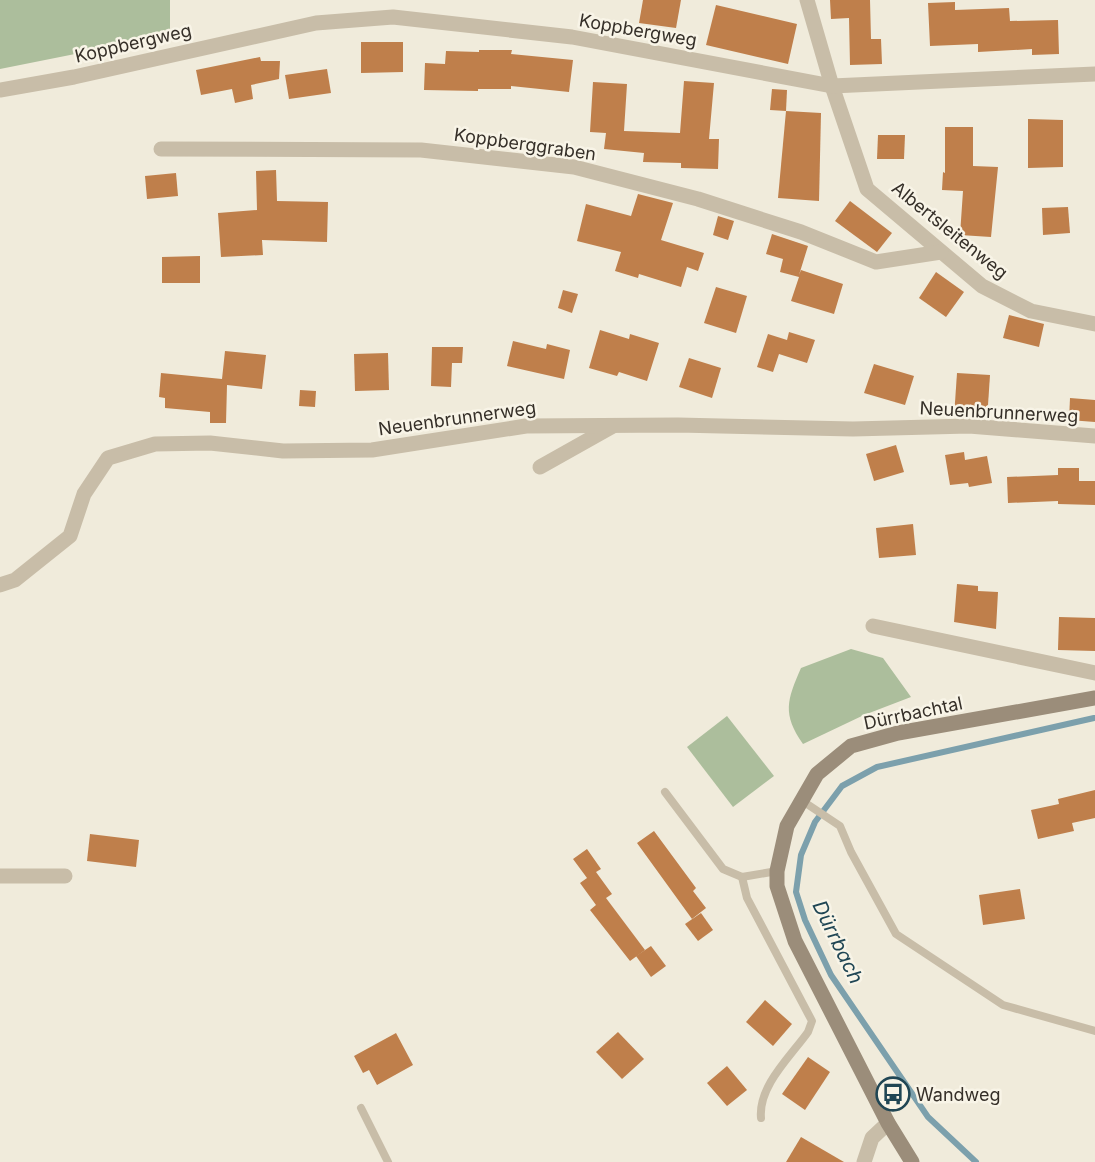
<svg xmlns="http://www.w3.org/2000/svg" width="1095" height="1162" font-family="Inter,sans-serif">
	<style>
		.green { fill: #acbe9c }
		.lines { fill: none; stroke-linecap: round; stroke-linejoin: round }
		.stream { stroke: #7ca0ac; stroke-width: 6 }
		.building { fill: #bf7f4b }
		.lane { stroke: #c8bda8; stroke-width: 8 }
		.street { stroke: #c8bda8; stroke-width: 15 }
		.secondary { stroke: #9b8d7a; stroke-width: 15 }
		.labels { text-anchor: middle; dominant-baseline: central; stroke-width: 5; stroke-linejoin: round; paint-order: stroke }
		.street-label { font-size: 18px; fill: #352f28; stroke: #f8f4e7 }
		.poi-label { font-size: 18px; fill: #352f28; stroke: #f8f4e7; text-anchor: start }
		.water-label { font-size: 20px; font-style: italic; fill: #204654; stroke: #f8f4e7 }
	</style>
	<rect width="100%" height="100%" fill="#f0ebdb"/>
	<g class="green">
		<polygon points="0,0 170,0 170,35 0,69"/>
		<path d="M851,649L883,658L911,697L864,715L803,744C782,714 787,700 801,668Z"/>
		<polygon points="727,716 774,776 733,807 687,747"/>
	</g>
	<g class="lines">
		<polyline class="stream" points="976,1162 928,1117 831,975 805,920 796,892 801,855 815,822 842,786 877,767 1094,718"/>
	</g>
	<g class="building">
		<polygon points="643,0 681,0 676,28 639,23"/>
		<polygon points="830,0 870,0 871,39 881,39 882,64 850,65 849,18 831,19"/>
		<polygon points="955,2 955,10 1009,8 1010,21 1058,20 1059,54 1032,55 1032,49 978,52 978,44 930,46 928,3"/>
		<polygon points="716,5 797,24 788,64 706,45"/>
		<polygon points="361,42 403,42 403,72 361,73"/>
		<polygon points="479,50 512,50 511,54 573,60 569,92 511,86 511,89 478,89 478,91 424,90 425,63 445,64 446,51 479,52"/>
		<polygon points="260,57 261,61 280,61 279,79 251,85 253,99 235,103 232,89 201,95 196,70"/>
		<polygon points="327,69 331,93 289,99 285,75"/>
		<polygon points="684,81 714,83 709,139 719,139 718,169 681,168 681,163 643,162 644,153 604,149 606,133 590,132 593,82 627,84 624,131 680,133"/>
		<polygon points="772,89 787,90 786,111 770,110"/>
		<polygon points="786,111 821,113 819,201 778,198"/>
		<polygon points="1028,119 1063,120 1063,167 1028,168"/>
		<polygon points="945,127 973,127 973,166 998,167 991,237 960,235 963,191 942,190 943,172 945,173"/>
		<polygon points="878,135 905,135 904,159 877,159"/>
		<polygon points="276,170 277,201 328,202 327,242 262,240 263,255 221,257 218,213 257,210 256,171"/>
		<polygon points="176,173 178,196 147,199 145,176"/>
		<polygon points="638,194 673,203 661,240 704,253 698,271 687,267 681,287 639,274 638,278 615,271 621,252 577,241 586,204 631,216"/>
		<polygon points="850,201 892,233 877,252 835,221"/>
		<polygon points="1068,207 1070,233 1043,235 1042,208"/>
		<polygon points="718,216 734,221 728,240 713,235"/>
		<polygon points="772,234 808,246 799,275 801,270 843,284 834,314 791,301 799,277 780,272 783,259 766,254"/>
		<polygon points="200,256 200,283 162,283 162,257"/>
		<polygon points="936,272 964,292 946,317 919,298"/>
		<polygon points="716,287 747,296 736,333 704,323"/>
		<polygon points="563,290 578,294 572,313 558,308"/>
		<polygon points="1009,315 1044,324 1039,347 1003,338"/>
		<polygon points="600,330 629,339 630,334 659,343 647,381 619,372 617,376 589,368"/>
		<polygon points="789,332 815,340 807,363 779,354 773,372 757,367 768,334 787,340"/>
		<polygon points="513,341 546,349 547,344 570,350 564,379 507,366"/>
		<polygon points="432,347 463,347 462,363 452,363 451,387 431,386"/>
		<polygon points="225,351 266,355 262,389 227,385 226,423 210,423 210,412 165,408 165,398 159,397 161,373 222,379"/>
		<polygon points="388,353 389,390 355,391 354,354"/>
		<polygon points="689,358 721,368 712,398 679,387"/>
		<polygon points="874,364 914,376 905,405 864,393"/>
		<polygon points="957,373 990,375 988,405 973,417 954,417"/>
		<polygon points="300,390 316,391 315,407 299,406"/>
		<polygon points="1070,398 1095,400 1095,422 1069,420"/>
		<polygon points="896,445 904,472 874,481 866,454"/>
		<polygon points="964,452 965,460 987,456 992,483 969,487 968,483 950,485 945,455"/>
		<polygon points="1058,468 1079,468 1079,481 1095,481 1095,505 1058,504 1058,501 1008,503 1007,477 1058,475"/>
		<polygon points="913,524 916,555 879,558 876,528"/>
		<polygon points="957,584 978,586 978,591 998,592 996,629 954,622"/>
		<polygon points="1059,617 1095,618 1095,651 1058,650"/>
		<polygon points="1095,790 1095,818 1072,823 1074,831 1038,839 1031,810 1059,804 1058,799"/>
		<polygon points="654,831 696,888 693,891 706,908 692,919 637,843"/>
		<polygon points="90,834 139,840 136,867 87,861"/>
		<polygon points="587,849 601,869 596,872 612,894 606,898 645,950 630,961 590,910 596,905 580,883 594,873 587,878 573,859"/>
		<polygon points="1020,889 1025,919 983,925 979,895"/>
		<polygon points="701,913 713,930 698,941 685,924"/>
		<polygon points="651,946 666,966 651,977 636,956"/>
		<polygon points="765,1000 792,1024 773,1046 746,1022"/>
		<polygon points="618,1032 644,1059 622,1079 596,1052"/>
		<polygon points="396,1033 413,1065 377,1085 369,1070 363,1073 354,1056"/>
		<polygon points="808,1057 830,1072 805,1110 782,1094"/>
		<polygon points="727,1066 747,1090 727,1106 707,1083"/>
		<polygon points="801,1137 844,1162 786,1162"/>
	</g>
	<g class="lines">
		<g class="lane">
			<path d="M665,792L723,869L742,877L747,898L812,1021L808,1032C791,1056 758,1086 761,1118"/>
			<polyline points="801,800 840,826 851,852 896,934 1003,1005 1095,1031"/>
			<polyline points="742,877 777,871"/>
			<polyline points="361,1108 388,1162"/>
		</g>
		<g class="street">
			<polyline points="807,0 832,86 867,189 982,286 1031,311 1095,324"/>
			<polyline points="0,90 74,77 316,23 393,17 572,37 832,86 1095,74"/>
			<polyline points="161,149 421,150 574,167 698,199 801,232 876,262 941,252"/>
			<polyline points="540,467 613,426"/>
			<polyline points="0,585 15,580 70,536 84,494 108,458 155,444 210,443 283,451 372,450 526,426 678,425 853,429 969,426 1095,436"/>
			<polyline points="873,626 1095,673"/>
			<polyline points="0,876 65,876"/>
			<polyline points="864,1162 872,1138 888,1123"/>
		</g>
		<polyline class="secondary" points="912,1162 888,1123 795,941 777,886 777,871 787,826 817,774 851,746 898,733 1095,698"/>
	</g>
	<defs>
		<symbol id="bus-ring" viewBox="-11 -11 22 22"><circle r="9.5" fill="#f8f4e7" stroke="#204654" stroke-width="1.5"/><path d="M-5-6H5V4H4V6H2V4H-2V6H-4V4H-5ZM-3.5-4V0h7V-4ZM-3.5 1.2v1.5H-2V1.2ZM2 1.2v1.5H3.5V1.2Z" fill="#204654"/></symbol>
	</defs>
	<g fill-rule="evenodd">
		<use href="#bus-ring" x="874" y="1075" width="38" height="38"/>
	</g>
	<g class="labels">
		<g class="street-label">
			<text transform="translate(638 30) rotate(10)">Koppbergweg</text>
			<text transform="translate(133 43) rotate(-13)">Koppbergweg</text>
			<text transform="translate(525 144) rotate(8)">Koppberggraben</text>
			<text transform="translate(950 230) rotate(39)">Albertsleitenweg</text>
			<text transform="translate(999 412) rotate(3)">Neuenbrunnerweg</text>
			<text transform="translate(457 418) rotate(-8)">Neuenbrunnerweg</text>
			<text transform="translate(913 713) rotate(-12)">Dürrbachtal</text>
		</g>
		<g class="poi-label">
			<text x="916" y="1094">Wandweg</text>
		</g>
		<g class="water-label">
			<text transform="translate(838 942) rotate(64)">Dürrbach</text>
		</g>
	</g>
</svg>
